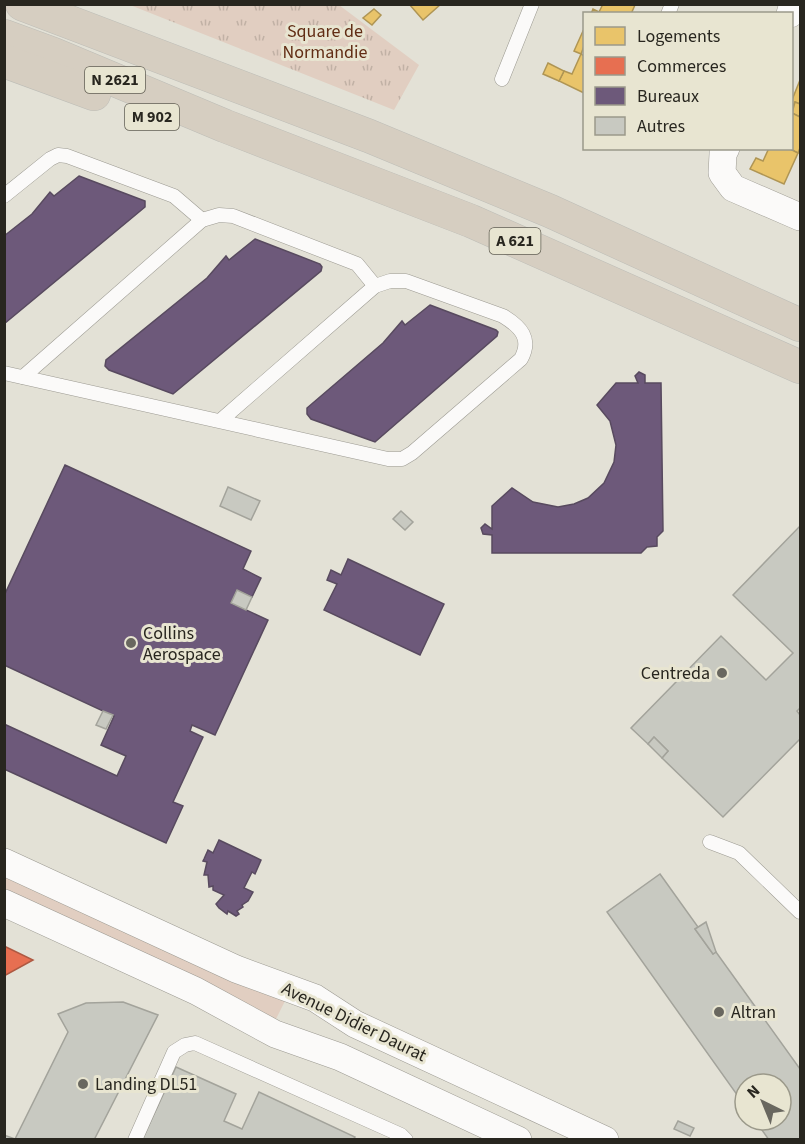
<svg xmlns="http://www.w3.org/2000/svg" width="805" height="1144" font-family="'Source Sans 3',sans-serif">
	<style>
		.grass { fill: #e1cec1 }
		.park { fill: url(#park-tufts) }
		.homes { fill: #e9c46a; stroke: #af9554; stroke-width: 1.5 }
		.shops { fill: #e76f51; stroke: #ae5942; stroke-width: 1.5 }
		.offices { fill: #6d597a; stroke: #584a5f; stroke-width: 1.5 }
		.building { fill: #c8c9c1; stroke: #a3a39b; stroke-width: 1.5 }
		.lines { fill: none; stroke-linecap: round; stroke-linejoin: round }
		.lane-casing { stroke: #9c9a92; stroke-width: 15 }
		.street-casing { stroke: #9c9a92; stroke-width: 28 }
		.highway-casing { stroke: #bdbdb7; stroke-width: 34 }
		.lane { stroke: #fbfaf9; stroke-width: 14 }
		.street { stroke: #fbfaf9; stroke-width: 27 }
		.highway { stroke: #d6cec1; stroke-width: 33 }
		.poi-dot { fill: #69675f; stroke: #e8e5d1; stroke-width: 2 }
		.labels { text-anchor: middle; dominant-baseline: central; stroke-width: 6; stroke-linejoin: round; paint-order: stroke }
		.shield { fill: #e8e5d1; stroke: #625f54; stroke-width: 1.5 }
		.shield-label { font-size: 16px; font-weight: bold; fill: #28261f }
		.park-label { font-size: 18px; fill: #612d14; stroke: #e8e5d1 }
		.poi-label { font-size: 18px; fill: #28261f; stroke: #e8e5d1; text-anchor: start }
		.street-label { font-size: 18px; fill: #28261f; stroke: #e8e5d1 }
	</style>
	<defs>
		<pattern id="park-tufts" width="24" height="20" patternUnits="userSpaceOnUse" patternTransform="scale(1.5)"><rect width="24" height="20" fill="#e1cec1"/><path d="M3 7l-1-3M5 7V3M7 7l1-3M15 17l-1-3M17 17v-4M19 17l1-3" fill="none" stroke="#c1b1a5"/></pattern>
	</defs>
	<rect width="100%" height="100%" fill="#e3e1d6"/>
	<polygon class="grass" points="5,869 286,999 276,1019 5,894"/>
	<polygon class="park" points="130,5 339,5 419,65 394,110"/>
	<g class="homes">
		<polygon points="409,4 441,4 423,20"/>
		<polygon points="603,4 634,4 635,5 631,14 591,14 593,9 599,12"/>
		<polygon points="374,9 381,15 372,25 363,18"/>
		<polygon points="583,31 584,32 584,46 581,54 574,51"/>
		<polygon points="581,54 584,56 584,93 559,81 564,71 572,74"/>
		<polygon points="548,63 564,71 559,81 543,74"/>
		<polygon points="800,80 800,104 795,102 792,109 792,100"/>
		<polygon points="795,102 800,104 800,117 792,113"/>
		<polygon points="792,113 800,117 800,148 798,153 788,148 792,148"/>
		<polygon points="769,148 788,148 798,153 784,184 750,169 756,158 763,161"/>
	</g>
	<polygon class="shops" points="4,946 33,960 4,976"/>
	<g class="offices">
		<polygon points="79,176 145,201 145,207 4,324 4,236 32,214 50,192 54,196"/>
		<polygon points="255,239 320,264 322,267 321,271 173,394 109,370 105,366 106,360 207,278 226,256 229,260"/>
		<polygon points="430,305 496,330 498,332 497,336 375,442 311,419 307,414 307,408 383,343 402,321 405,325"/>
		<polygon points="639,372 645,375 645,383 661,383 663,531 657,537 657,546 647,547 641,553 492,553 492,535 483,534 481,528 485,524 492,529 492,506 512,488 533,502 558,507 574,504 588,498 604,483 614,462 616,445 610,421 597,405 616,383 638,383 635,376"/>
		<polygon points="65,465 251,551 243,569 261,578 252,597 237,590 231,603 268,620 215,735 192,725 190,731 203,737 173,802 183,806 166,843 4,769 4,724 117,776 126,756 101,745 114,716 4,665 4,596"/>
		<polygon points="348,559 444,604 420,655 324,610 337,584 327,580 331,570 341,575"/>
		<polygon points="219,840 261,860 255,874 252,872 244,888 253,892 248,901 242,905 243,907 237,911 239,914 236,916 228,911 227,914 219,908 216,904 224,895 213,890 213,886 209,887 208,875 204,875 207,862 203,861 204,859 208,850 213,853"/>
	</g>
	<g class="building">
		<polygon points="228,487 260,501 251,520 220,506"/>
		<polygon points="401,511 413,522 405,530 393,519"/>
		<polygon points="800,526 800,708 797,711 800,715 800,739 723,817 662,758 668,751 654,737 648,744 631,728 721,636 766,680 793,653 733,595"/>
		<polygon points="237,590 252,597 246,610 231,603"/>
		<polygon points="103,711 113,715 106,729 96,725"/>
		<polygon points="654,737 668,751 662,758 648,744"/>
		<polygon points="660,874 698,927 695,929 713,954 716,952 800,1069 800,1140 769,1140 755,1120 781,1120 781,1084 745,1084 745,1106 607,912"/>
		<polygon points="706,922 716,952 713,954 695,929"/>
		<polygon points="123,1002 158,1015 94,1140 4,1140 4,1135 15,1139 68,1032 58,1014 86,1003"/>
		<polygon points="176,1067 236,1094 224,1121 242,1129 259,1092 355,1137 353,1140 142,1140"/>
		<polygon points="678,1121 694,1128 690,1136 674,1129"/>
	</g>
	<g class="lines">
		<defs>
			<g id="lane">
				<polyline points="668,14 672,4"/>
				<polyline points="502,79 532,4"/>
				<polyline points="4,196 50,159 58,155 67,156 174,196 202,220"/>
				<path d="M4,373L388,459H402L412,453L521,359C532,339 521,327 503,316L406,281H390L375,286L220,421"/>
				<polyline points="23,377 202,220 219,215 233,216 357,264 375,286"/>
				<polyline points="710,842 739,853 800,912"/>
				<polyline points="135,1140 174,1052 185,1045 195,1043 401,1135 406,1140"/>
			</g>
			<g id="street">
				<polyline points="790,14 793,4"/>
				<polyline points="726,148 723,154 722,173 733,188 800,217"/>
				<polyline points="4,862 236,969 315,998 355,1024 605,1140"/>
				<polyline points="4,903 196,991 275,1034 340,1057 518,1140"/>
			</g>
			<g id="highway">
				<polyline points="22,4 369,136 550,211 800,325"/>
				<polyline points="4,36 53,54 225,126 471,221 800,367"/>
				<polyline points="4,61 94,94"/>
			</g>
		</defs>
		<use href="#lane" class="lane-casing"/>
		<use href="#street" class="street-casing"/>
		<use href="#highway" class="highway-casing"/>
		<use href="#lane" class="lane"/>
		<use href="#street" class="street"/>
		<use href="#highway" class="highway"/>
	</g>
	<g class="poi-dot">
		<circle cx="131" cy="643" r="6"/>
		<circle cx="722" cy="673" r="6"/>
		<circle cx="719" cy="1012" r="6"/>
		<circle cx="83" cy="1084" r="6"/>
	</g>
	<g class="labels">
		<g class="shield">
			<rect x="85" y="67" width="60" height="26" rx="4.5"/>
			<rect x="125" y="104" width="54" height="26" rx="4.5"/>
			<rect x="489.5" y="228" width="51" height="26" rx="4.5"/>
		</g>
		<g class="shield-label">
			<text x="115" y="80">N 2621</text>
			<text x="152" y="117">M 902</text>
			<text x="515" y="241">A 621</text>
		</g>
		<g class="park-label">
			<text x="325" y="31">Square de<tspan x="325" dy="21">Normandie</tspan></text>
		</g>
		<g class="poi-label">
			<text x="143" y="633">Collins<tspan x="143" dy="21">Aerospace</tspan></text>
			<text x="710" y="673" text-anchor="end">Centreda</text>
			<text x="731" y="1012">Altran</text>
			<text x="95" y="1084">Landing DL51</text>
		</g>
		<g class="street-label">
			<text transform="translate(354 1022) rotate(26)">Avenue Didier Daurat</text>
		</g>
	</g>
	<rect width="805" height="1144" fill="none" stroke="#28261f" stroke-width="12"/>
	<rect x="583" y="12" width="210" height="138" fill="#e8e5d1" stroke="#9b998a" stroke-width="1.5"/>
	<rect x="595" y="27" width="30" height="18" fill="#e9c46a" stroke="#9b998a" stroke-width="1.5"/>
	<text x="637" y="42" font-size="18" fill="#28261f">Logements</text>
	<rect x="595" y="57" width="30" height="18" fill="#e76f51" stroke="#9b998a" stroke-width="1.5"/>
	<text x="637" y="72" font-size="18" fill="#28261f">Commerces</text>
	<rect x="595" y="87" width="30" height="18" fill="#6d597a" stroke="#9b998a" stroke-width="1.5"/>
	<text x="637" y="102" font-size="18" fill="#28261f">Bureaux</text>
	<rect x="595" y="117" width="30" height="18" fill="#c8c9c1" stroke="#9b998a" stroke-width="1.5"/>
	<text x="637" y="132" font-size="18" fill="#28261f">Autres</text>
	<g transform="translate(763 1102) rotate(317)"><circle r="28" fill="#e8e5d1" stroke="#9b998a" stroke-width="1.5"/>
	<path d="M0-4.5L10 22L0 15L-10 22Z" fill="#69675f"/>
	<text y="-9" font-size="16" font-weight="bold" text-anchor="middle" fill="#28261f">N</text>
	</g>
</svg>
